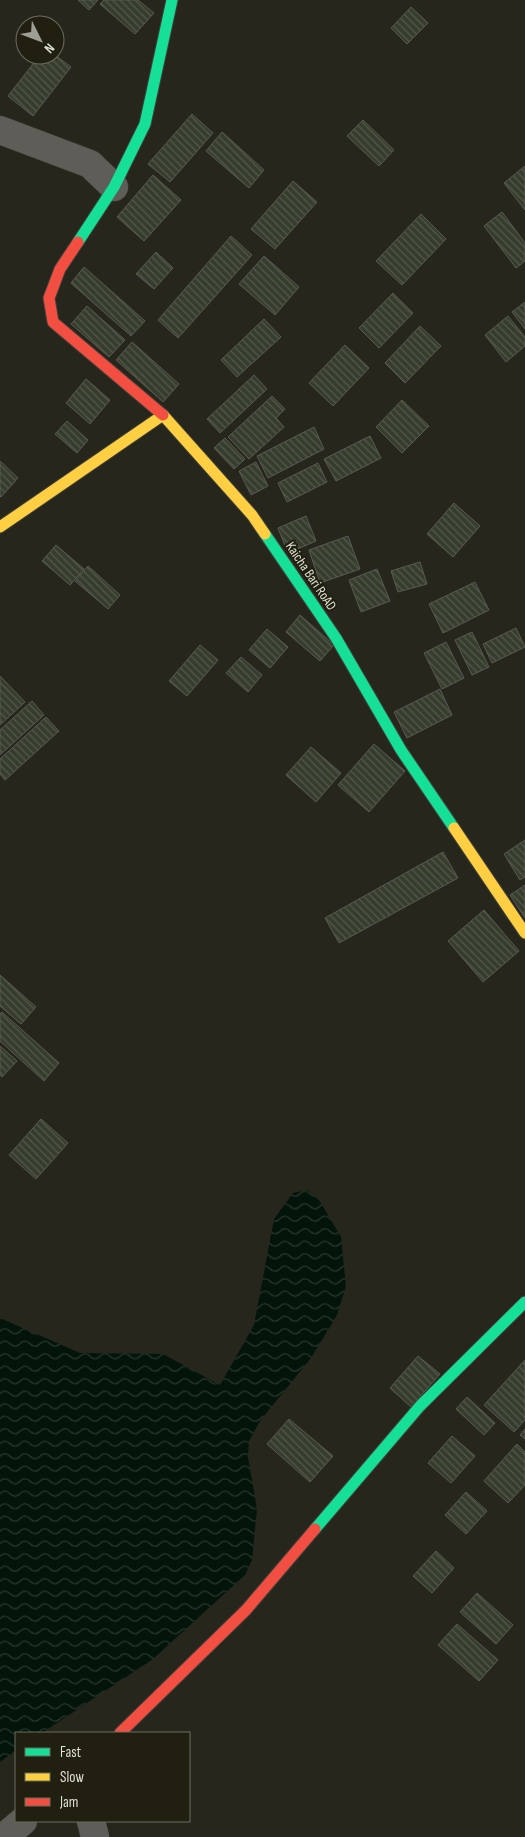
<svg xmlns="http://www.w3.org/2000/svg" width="525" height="1837" font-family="'Sofia Sans Condensed',sans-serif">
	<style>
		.water { fill: url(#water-waves) }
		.building { fill: url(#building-back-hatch); stroke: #595a53 }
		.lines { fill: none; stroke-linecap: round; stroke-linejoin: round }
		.street-casing { stroke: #414139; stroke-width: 29 }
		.fast-casing { stroke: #414139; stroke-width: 13 }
		.slow-casing { stroke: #414139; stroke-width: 13 }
		.jam-casing { stroke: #414139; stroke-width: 13 }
		.street { stroke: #5e5d57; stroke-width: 28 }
		.fast { stroke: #16e098; stroke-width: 11 }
		.slow { stroke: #ffcf43; stroke-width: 11 }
		.jam { stroke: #f24e42; stroke-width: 11 }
		.labels { text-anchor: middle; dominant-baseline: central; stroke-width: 4; stroke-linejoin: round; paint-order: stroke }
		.street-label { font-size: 14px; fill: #dfdfd4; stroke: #212010 }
	</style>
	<defs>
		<pattern id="water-waves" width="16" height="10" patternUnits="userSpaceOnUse" patternTransform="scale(1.25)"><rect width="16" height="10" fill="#03150b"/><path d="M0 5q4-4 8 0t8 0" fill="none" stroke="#27372e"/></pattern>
		<pattern id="building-back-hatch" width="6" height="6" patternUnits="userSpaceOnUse" patternTransform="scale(1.25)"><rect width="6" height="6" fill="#363d2d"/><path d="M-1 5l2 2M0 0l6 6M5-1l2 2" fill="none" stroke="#53594b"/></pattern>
	</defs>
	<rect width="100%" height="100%" fill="#26261d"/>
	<polygon class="water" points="307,1190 319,1200 341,1237 346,1286 337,1315 311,1358 260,1421 249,1441 248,1457 257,1509 252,1560 245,1575 153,1659 42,1733 16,1733 16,1750 0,1762 0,1318 80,1353 163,1354 220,1385 254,1325 274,1219 293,1193"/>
	<g class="building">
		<polygon points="78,0 98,0 89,10"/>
		<polygon points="104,0 138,0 154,13 135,34 100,4"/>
		<polygon points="411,7 428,23 407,44 391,28"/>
		<polygon points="40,55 55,55 71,67 33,116 8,96"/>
		<polygon points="192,114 213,133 170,182 148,164"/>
		<polygon points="363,120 394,150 379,166 347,136"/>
		<polygon points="222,132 264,170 249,188 206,151"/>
		<polygon points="525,166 525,210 504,183"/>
		<polygon points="153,175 181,200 144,241 117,217"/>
		<polygon points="293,181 317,202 275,249 251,229"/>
		<polygon points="502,212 525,243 525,261 516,268 484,226"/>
		<polygon points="421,214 446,239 402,285 376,261"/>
		<polygon points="231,236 252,255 178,338 158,320"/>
		<polygon points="156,252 173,268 154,289 136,274"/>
		<polygon points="264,256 299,287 275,315 239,284"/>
		<polygon points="84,267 145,321 131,336 71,283"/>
		<polygon points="393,293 413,313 379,348 359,328"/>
		<polygon points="525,302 525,329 512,312"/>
		<polygon points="87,306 125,340 109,357 71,324"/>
		<polygon points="508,316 525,337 525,346 506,362 485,335"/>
		<polygon points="264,319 281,337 237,377 221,360"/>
		<polygon points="420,326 441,346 405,383 385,363"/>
		<polygon points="132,342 179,384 163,402 116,360"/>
		<polygon points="345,345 369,368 333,406 309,383"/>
		<polygon points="254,375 267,389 220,433 207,419"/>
		<polygon points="86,379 110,400 90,424 66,403"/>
		<polygon points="272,396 285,409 276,418 284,427 249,459 228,437"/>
		<polygon points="402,400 429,426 402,453 376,427"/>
		<polygon points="67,421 88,440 77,453 55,434"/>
		<polygon points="314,427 324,449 268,478 257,456"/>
		<polygon points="370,436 381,458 336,481 324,459"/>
		<polygon points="225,438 245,459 234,469 214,448"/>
		<polygon points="0,461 18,478 1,497 0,496"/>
		<polygon points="256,462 268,486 251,495 239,471"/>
		<polygon points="318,463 327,482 287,502 278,483"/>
		<polygon points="454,503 480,526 453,557 427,534"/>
		<polygon points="306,516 316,541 288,553 278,528"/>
		<polygon points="348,536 360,569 320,583 309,550"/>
		<polygon points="56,545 84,569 70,585 42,561"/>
		<polygon points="420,562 427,584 398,592 391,571"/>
		<polygon points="88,566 120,595 108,609 75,581"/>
		<polygon points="377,569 390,601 361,612 349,580"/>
		<polygon points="475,582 489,610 443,633 429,604"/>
		<polygon points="300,615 334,645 320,661 286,632"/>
		<polygon points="516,628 525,647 492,663 483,644"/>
		<polygon points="267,629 288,647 270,668 249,650"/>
		<polygon points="472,632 489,667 472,675 455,640"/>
		<polygon points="446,642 464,678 442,689 424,653"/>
		<polygon points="200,645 218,660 187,696 169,681"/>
		<polygon points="241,657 262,675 248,692 226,673"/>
		<polygon points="0,676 25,702 0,725"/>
		<polygon points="440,689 452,715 407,738 394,712"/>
		<polygon points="32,701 44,715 0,755 0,730"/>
		<polygon points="46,717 59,731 5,780 0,774 0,759"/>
		<polygon points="374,744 405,771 369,812 338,785"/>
		<polygon points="311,747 341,773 316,802 286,775"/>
		<polygon points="525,840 525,877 520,880 504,854"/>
		<polygon points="443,852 458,878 339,943 325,918"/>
		<polygon points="525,885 525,918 510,895"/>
		<polygon points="484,910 519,951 483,982 448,941"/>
		<polygon points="0,975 36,1007 21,1024 0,1006"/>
		<polygon points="2,1012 59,1063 44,1081 0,1041 0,1014"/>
		<polygon points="0,1046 17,1061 2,1077 0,1075"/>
		<polygon points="41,1119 68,1143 36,1179 9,1155"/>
		<polygon points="418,1356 440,1374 411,1407 390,1388"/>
		<polygon points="525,1360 525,1420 514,1432 484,1405"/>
		<polygon points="467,1397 495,1423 484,1435 456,1409"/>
		<polygon points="289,1419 333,1456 310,1482 267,1444"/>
		<polygon points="525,1429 525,1439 520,1435"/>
		<polygon points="452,1436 475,1456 451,1483 428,1463"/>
		<polygon points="517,1444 525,1452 525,1485 508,1503 484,1481"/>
		<polygon points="466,1492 487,1511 466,1534 445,1515"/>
		<polygon points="436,1551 454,1568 432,1593 413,1576"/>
		<polygon points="477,1593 513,1625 496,1644 460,1612"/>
		<polygon points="457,1624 498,1660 479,1681 438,1645"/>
	</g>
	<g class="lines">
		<defs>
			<g id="street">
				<polyline points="0,130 90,164 114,187"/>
				<polyline points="91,1821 95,1837"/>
				<polyline points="4,1837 23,1821"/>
			</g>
			<g id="fast">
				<polyline points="78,242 114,187 145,124 172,0"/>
				<polyline points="265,534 336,638 401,750 454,828"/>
				<polyline points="315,1529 420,1406 525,1302"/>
			</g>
			<g id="slow">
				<polyline points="0,527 163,415 252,515 265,534"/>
				<polyline points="454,828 525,933"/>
			</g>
			<g id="jam">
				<polyline points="78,242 60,269 49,298 53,322 163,415"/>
				<polyline points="120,1733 246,1610 315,1529"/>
			</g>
		</defs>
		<use href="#street" class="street-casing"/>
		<use href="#fast" class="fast-casing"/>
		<use href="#slow" class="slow-casing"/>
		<use href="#jam" class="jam-casing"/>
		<use href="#street" class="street"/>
		<use href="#fast" class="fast"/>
		<use href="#slow" class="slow"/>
		<use href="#jam" class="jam"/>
	</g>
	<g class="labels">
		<g class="street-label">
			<text transform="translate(311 576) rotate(56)">Kaicha Bari RoAD</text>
		</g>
	</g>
	<rect x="15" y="1732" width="175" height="90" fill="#212010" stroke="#6d6c5e"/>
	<rect x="25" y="1748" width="25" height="8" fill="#16e098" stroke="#6d6c5e"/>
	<text x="60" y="1757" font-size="15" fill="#dfdfd4">Fast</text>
	<rect x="25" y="1773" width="25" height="8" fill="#ffcf43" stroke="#6d6c5e"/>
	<text x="60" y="1782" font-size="15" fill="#dfdfd4">Slow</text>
	<rect x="25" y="1798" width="25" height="8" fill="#f24e42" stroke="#6d6c5e"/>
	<text x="60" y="1807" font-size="15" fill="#dfdfd4">Jam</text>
	<g transform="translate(40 40) rotate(132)"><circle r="24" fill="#212010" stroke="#6d6c5e"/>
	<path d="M0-4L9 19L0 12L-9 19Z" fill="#9e9e94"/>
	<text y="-8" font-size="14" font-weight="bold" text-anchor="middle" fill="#dfdfd4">N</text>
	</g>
</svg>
